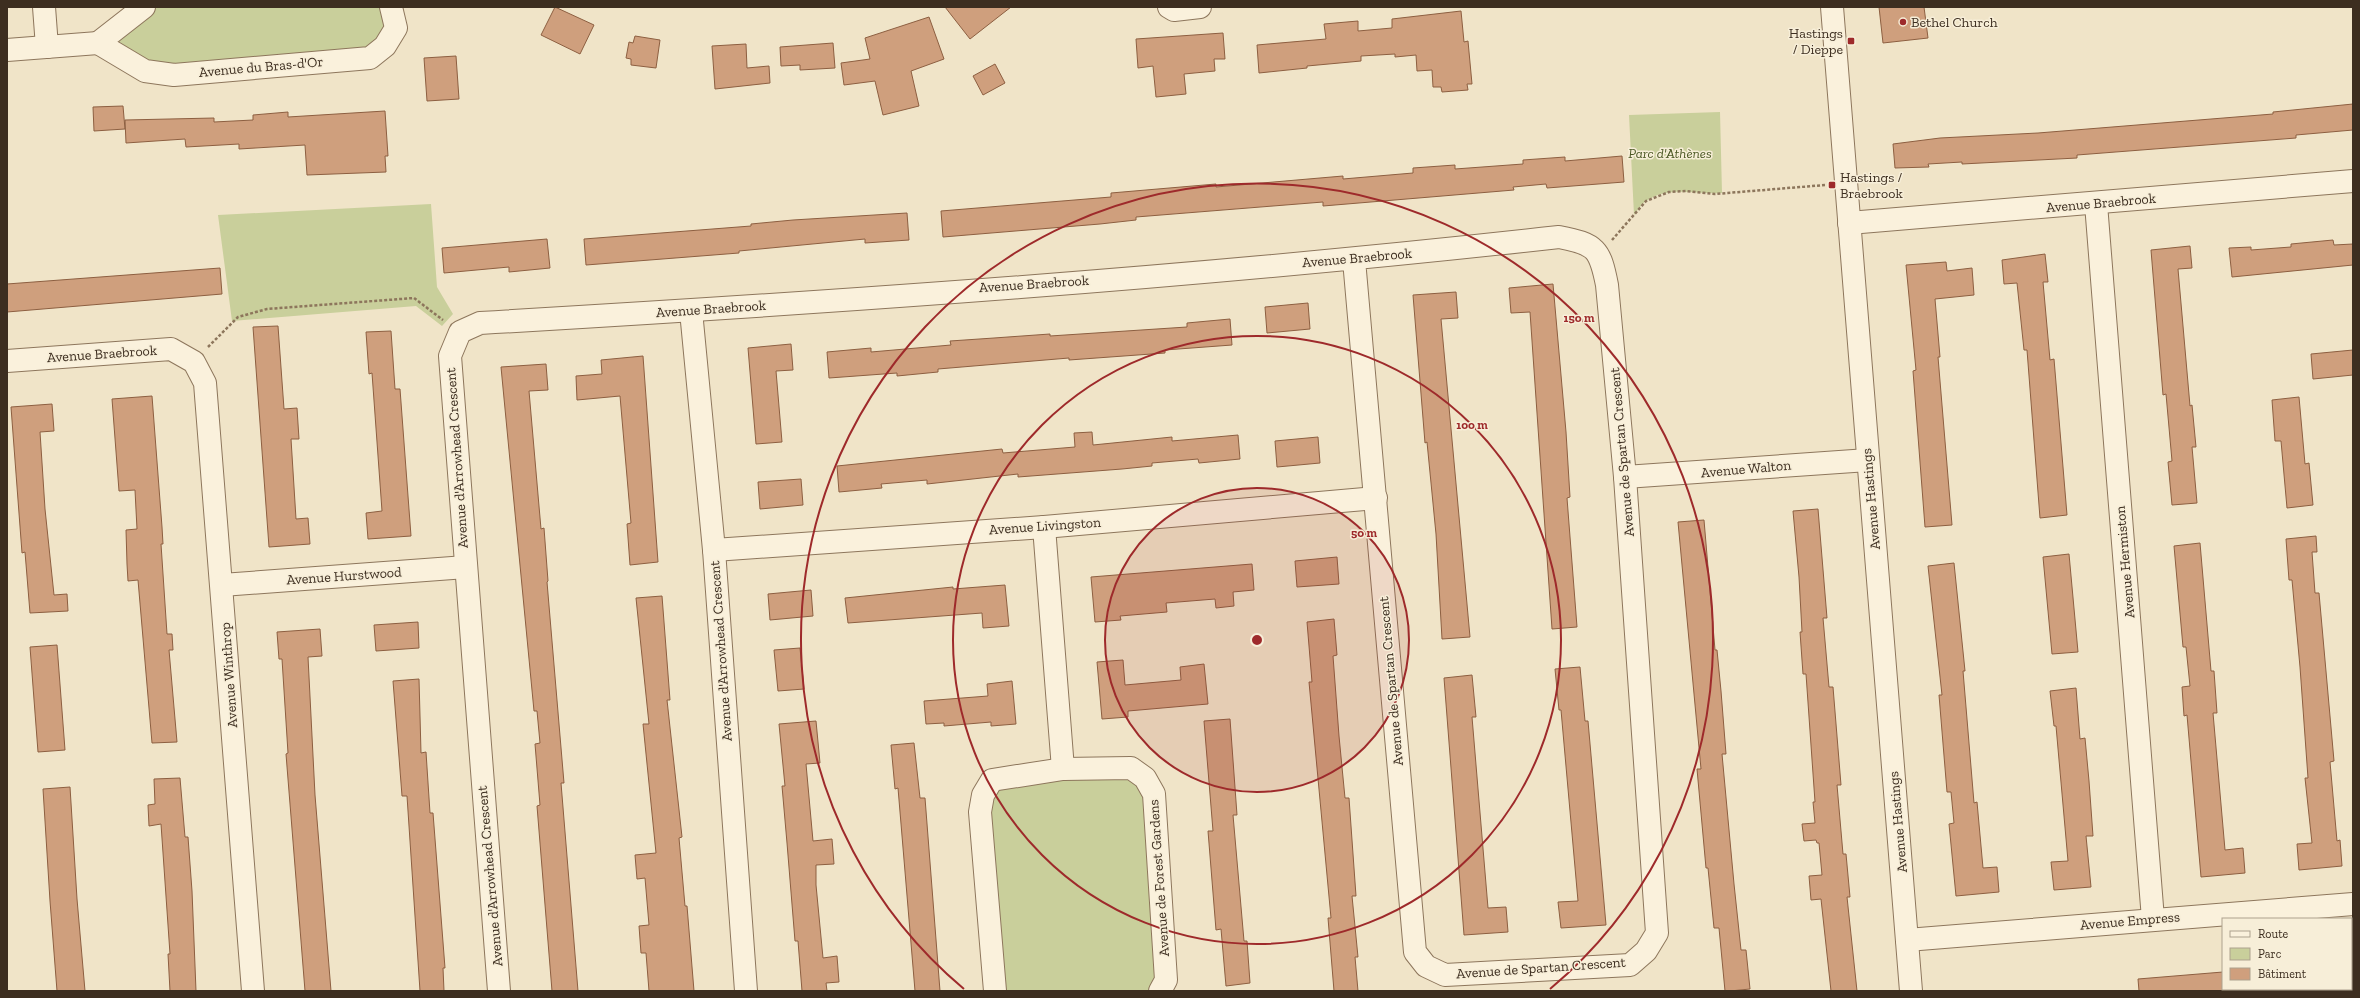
<svg xmlns="http://www.w3.org/2000/svg" width="2360" height="998" font-family="'Zilla Slab',serif">
	<style>
		.green { fill: #c9cf9b }
		.building { fill: #cf9f7d; stroke: #8d5f41 }
		.lines { fill: none; stroke-linecap: round; stroke-linejoin: round }
		.minor-casing { stroke: #8d765c; stroke-width: 24 }
		.path { stroke: #8d765c; stroke-width: 2.5; stroke-dasharray: 3 2; stroke-linecap: butt }
		.minor { stroke: #faf1dc; stroke-width: 22 }
		.ring { fill: none; stroke: #9e2a2b; stroke-width: 2 }
		.poi-dot { fill: #9e2a2b; stroke: #f7eed8; stroke-width: 1.5 }
		.labels { text-anchor: middle; dominant-baseline: central; stroke-width: 3; stroke-linejoin: round; paint-order: stroke }
		.poi-label { font-size: 14px; fill: #3d2e20; stroke: #f7eed8; text-anchor: start }
		.street-label { font-size: 14px; fill: #3d2e20; stroke: #f7eed8 }
		.park-label { font-size: 14px; font-style: italic; fill: #4d5a26; stroke: #f7eed8 }
		.centre { fill: #9e2a2b; stroke: #f7eed8; stroke-width: 2 }
		.ring-label { font-size: 12px; text-anchor: middle; font-weight: bold; fill: #9e2a2b; stroke: #f7eed8; stroke-width: 3; stroke-linejoin: round; paint-order: stroke }
	</style>
	<rect width="100%" height="100%" fill="#f0e4c8"/>
	<g class="green">
		<polygon points="144,7 391,7 385,46 174,75 98,43"/>
		<path d="M1720,112L1722,193C1697,195 1669,185 1646,201C1641,204 1637,211 1634,215L1629,115Z"/>
		<polygon points="431,204 437,287 453,314 442,326 416,306 232,321 218,215"/>
		<polygon points="1145,778 1160,991 995,991 983,795 992,780"/>
	</g>
	<g class="building">
		<polygon points="555,7 594,25 580,54 541,35"/>
		<polygon points="945,7 1011,7 970,39"/>
		<polygon points="1879,7 1924,7 1928,38 1883,43"/>
		<polygon points="1461,11 1464,42 1468,41 1472,84 1467,84 1468,90 1442,92 1441,87 1433,87 1432,70 1417,71 1416,55 1395,57 1395,54 1361,56 1361,61 1307,66 1307,68 1259,73 1257,45 1326,39 1324,24 1358,21 1358,31 1392,28 1392,19"/>
		<polygon points="929,17 944,59 911,71 919,106 883,115 875,81 844,85 841,63 870,59 865,38"/>
		<polygon points="1223,33 1225,59 1214,59 1215,71 1184,74 1186,94 1156,97 1153,66 1138,68 1136,39"/>
		<polygon points="635,36 660,40 656,68 631,65 631,59 626,58 629,42 633,43"/>
		<polygon points="833,43 835,68 800,70 800,65 781,66 780,47"/>
		<polygon points="746,44 747,68 769,66 770,83 715,89 712,46"/>
		<polygon points="456,56 459,99 427,101 424,58"/>
		<polygon points="995,64 1005,83 983,95 973,76"/>
		<polygon points="2353,104 2353,130 2296,135 2296,138 2077,155 2077,158 1962,164 1962,162 1928,164 1929,167 1895,168 1893,144 1940,138 2038,133 2273,114 2273,112"/>
		<polygon points="123,106 125,129 94,131 93,107"/>
		<polygon points="385,111 388,156 385,156 386,172 307,175 305,145 239,149 239,144 186,147 185,139 126,143 125,120 214,118 214,122 253,120 253,115 288,112 288,117"/>
		<polygon points="1622,156 1624,182 1547,188 1546,184 1513,187 1514,190 1323,206 1323,202 1136,217 1136,220 1100,224 943,237 941,211 1111,197 1111,193 1216,184 1216,187 1343,176 1343,179 1413,173 1413,168 1455,165 1455,169 1523,164 1523,160 1565,157 1565,161"/>
		<polygon points="907,213 909,240 865,243 865,239 739,251 739,253 586,265 584,239 751,226 751,224 793,220"/>
		<polygon points="547,239 550,268 509,272 509,267 444,273 442,248"/>
		<polygon points="2333,240 2334,245 2353,244 2353,265 2232,277 2229,248 2251,247 2251,250 2291,247 2291,244"/>
		<polygon points="2190,246 2192,268 2178,269 2190,406 2192,405 2196,447 2192,447 2197,503 2172,505 2168,462 2172,461 2166,394 2163,395 2151,250"/>
		<polygon points="2045,254 2048,282 2043,282 2050,360 2054,359 2067,515 2040,518 2027,350 2024,350 2017,283 2004,284 2002,260"/>
		<polygon points="1946,262 1947,271 1972,268 1974,295 1935,299 1940,357 1938,357 1952,525 1925,527 1913,371 1916,370 1906,265"/>
		<polygon points="220,268 222,294 7,312 7,284"/>
		<polygon points="1553,284 1566,432 1570,497 1567,498 1577,627 1552,629 1530,312 1511,313 1509,288"/>
		<polygon points="1456,292 1458,318 1441,319 1470,637 1442,639 1436,534 1427,442 1425,443 1413,295"/>
		<polygon points="1308,303 1310,329 1267,333 1265,307"/>
		<polygon points="1230,319 1232,345 1165,350 1165,353 1069,360 1069,358 938,369 938,372 897,376 897,373 829,378 827,352 871,348 871,352 951,345 950,341 994,338 1050,334 1050,336 1187,327 1187,323"/>
		<polygon points="278,326 284,409 297,408 299,439 291,439 296,519 308,518 310,544 269,547 253,327"/>
		<polygon points="391,331 395,389 400,389 411,536 368,539 366,513 382,511 372,373 369,374 366,332"/>
		<polygon points="791,344 793,370 776,371 782,442 756,444 748,348"/>
		<polygon points="2353,350 2353,375 2313,379 2311,354"/>
		<polygon points="643,356 658,562 630,565 627,524 631,523 620,396 577,400 576,376 602,374 601,360"/>
		<polygon points="546,364 548,390 529,391 541,529 544,528 548,581 547,582 564,783 561,783 578,991 552,991 537,806 540,805 535,744 540,743 537,711 534,711 501,367"/>
		<polygon points="152,396 162,527 163,544 161,544 167,634 172,634 173,650 169,650 177,742 152,743 138,580 128,581 127,564 126,530 137,529 135,490 119,491 112,399"/>
		<polygon points="2299,397 2305,464 2309,463 2313,505 2287,508 2281,441 2275,441 2272,400"/>
		<polygon points="52,404 54,431 40,432 45,509 54,595 67,594 68,611 30,613 25,552 22,553 11,407"/>
		<polygon points="1092,432 1093,445 1172,437 1172,441 1238,435 1240,459 1199,463 1198,459 1152,463 1152,466 1122,469 1018,477 1018,474 927,484 927,480 881,484 882,488 839,492 837,466 1002,449 1003,453 1075,447 1074,433"/>
		<polygon points="1318,437 1320,463 1277,467 1275,441"/>
		<polygon points="801,479 803,505 760,509 758,482"/>
		<polygon points="1818,509 1827,618 1823,618 1829,687 1833,687 1841,785 1837,785 1843,854 1846,854 1850,897 1847,897 1857,991 1831,991 1821,899 1811,900 1809,876 1822,875 1819,843 1817,843 1816,840 1804,841 1802,824 1815,823 1813,802 1815,802 1806,674 1803,674 1800,632 1802,632 1799,577 1793,511"/>
		<polygon points="1704,520 1715,650 1717,650 1721,691 1726,754 1722,754 1734,884 1741,950 1746,950 1750,989 1730,991 1725,991 1719,928 1714,928 1708,868 1706,868 1697,769 1701,769 1678,522"/>
		<polygon points="2316,536 2317,552 2312,552 2315,593 2319,593 2334,761 2330,762 2337,841 2340,840 2342,866 2299,870 2297,844 2312,843 2305,778 2308,778 2300,667 2292,580 2289,580 2286,539"/>
		<polygon points="2200,543 2211,671 2214,671 2217,713 2213,713 2225,850 2243,848 2245,873 2201,877 2187,715 2184,716 2182,687 2190,686 2186,647 2183,647 2174,546"/>
		<polygon points="2069,554 2078,652 2052,654 2043,557"/>
		<polygon points="1337,557 1339,584 1297,587 1295,561"/>
		<polygon points="1954,563 1965,671 1963,671 1974,803 1977,802 1983,868 1997,867 1999,892 1956,896 1949,824 1954,823 1951,792 1947,792 1939,695 1942,695 1928,566"/>
		<polygon points="1252,564 1254,590 1233,592 1234,606 1216,608 1215,599 1166,603 1167,612 1120,616 1121,620 1095,622 1091,577"/>
		<polygon points="1005,585 1009,626 983,628 982,613 848,623 845,598 953,587 953,589"/>
		<polygon points="811,590 813,616 770,620 768,594"/>
		<polygon points="662,596 670,700 667,700 682,837 679,838 685,906 687,906 694,991 649,991 646,953 641,953 639,926 649,925 645,878 637,879 635,855 656,853 643,724 649,724 636,598"/>
		<polygon points="1334,619 1337,655 1333,656 1339,736 1345,798 1349,798 1356,896 1352,896 1358,957 1355,957 1358,991 1334,991 1328,918 1331,918 1309,682 1312,682 1307,622"/>
		<polygon points="418,622 419,648 376,651 374,625"/>
		<polygon points="320,629 322,656 308,657 315,795 331,991 305,991 286,754 288,753 282,659 279,659 277,632"/>
		<polygon points="57,645 65,750 38,752 30,647"/>
		<polygon points="800,648 804,689 778,691 774,650"/>
		<polygon points="1123,660 1125,685 1181,680 1180,667 1204,664 1208,704 1128,711 1128,717 1102,719 1097,662"/>
		<polygon points="1580,667 1585,721 1588,721 1606,925 1561,928 1558,902 1578,901 1561,710 1559,710 1555,669"/>
		<polygon points="1472,675 1476,717 1472,717 1488,908 1506,907 1508,932 1464,935 1444,678"/>
		<polygon points="419,679 421,753 426,752 430,813 433,813 445,968 443,968 444,991 420,991 407,796 402,796 399,757 393,681"/>
		<polygon points="1012,681 1016,724 991,726 991,722 944,726 944,723 926,724 924,701 988,696 987,684"/>
		<polygon points="2076,688 2080,739 2085,738 2089,781 2093,836 2086,836 2091,887 2054,890 2051,862 2068,861 2056,726 2054,726 2050,691"/>
		<polygon points="1230,719 1237,815 1233,815 1244,941 1247,941 1250,983 1226,986 1221,929 1216,930 1208,831 1213,831 1204,721"/>
		<polygon points="816,721 820,763 806,764 813,841 832,839 834,864 816,865 816,885 823,958 837,956 839,982 826,983 827,991 802,991 798,941 795,941 787,843 782,786 785,786 779,724"/>
		<polygon points="914,743 920,798 925,798 940,991 915,991 898,788 895,789 891,745"/>
		<polygon points="180,778 185,837 188,837 192,891 196,991 170,991 168,954 170,954 161,824 149,826 148,805 155,804 154,779"/>
		<polygon points="70,787 77,899 85,991 57,991 50,901 43,789"/>
		<polygon points="2223,972 2223,991 2139,991 2138,979"/>
	</g>
	<g class="lines">
		<defs>
			<g id="minor">
				<polyline points="44,7 47,47"/>
				<polyline points="144,7 98,43 145,71 174,75 370,58 385,46 396,28 391,7"/>
				<polyline points="1169,7 1174,10 1200,7"/>
				<polyline points="1832,7 1911,991"/>
				<polyline points="7,50 98,43"/>
				<polyline points="2096,204 2153,919"/>
				<polyline points="1849,223 2353,181"/>
				<polyline points="691,311 714,550 746,991"/>
				<polyline points="7,361 171,349 194,362 205,383 253,991"/>
				<polyline points="1625,477 1868,460"/>
				<polyline points="1044,527 1063,769"/>
				<polyline points="714,550 1044,527 1376,498"/>
				<polyline points="222,585 466,567"/>
				<polyline points="1907,940 2353,904"/>
				<path d="M499,991L450,356L460,332L480,323C840,302 1201,277 1559,237C1596,244 1600,249 1607,285L1625,477L1657,933L1646,951L1630,965L1445,975L1426,966L1415,952L1354,260"/>
				<polyline points="995,991 980,812 983,795 992,780 1063,769 1131,768 1145,778 1154,794 1166,980 1160,991"/>
			</g>
		</defs>
		<use href="#minor" class="minor-casing"/>
		<g class="path">
			<polyline points="1612,240 1646,201 1669,192 1686,191 1715,194 1825,185"/>
			<polyline points="208,347 238,317 267,309 414,298 443,320"/>
		</g>
		<use href="#minor" class="minor"/>
	</g>
	<circle cx="1257" cy="640" r="152" fill="#9e2a2b" fill-opacity=".12"/>
	<g class="ring">
		<circle cx="1257" cy="640" r="152"/>
		<circle cx="1257" cy="640" r="304"/>
		<path d="M964 989A456 456 0 1 1 1550 989"/>
	</g>
	<g class="poi-dot">
		<circle cx="1903" cy="22" r="4"/>
		<rect x="1847" y="37" width="8" height="8" rx="2"/>
		<rect x="1828" y="181" width="8" height="8" rx="2"/>
	</g>
	<g class="labels">
		<g class="poi-label">
			<text x="1911" y="22">Bethel Church</text>
			<text x="1843" y="33" text-anchor="end">Hastings<tspan x="1843" dy="16">/ Dieppe</tspan></text>
			<text x="1840" y="177">Hastings /<tspan x="1840" dy="16">Braebrook</tspan></text>
		</g>
		<g class="street-label">
			<text transform="translate(261 67) rotate(-5)">Avenue du Bras-d'Or</text>
			<text transform="translate(2101 203) rotate(-5)">Avenue Braebrook</text>
			<text transform="translate(1357 258) rotate(-5)">Avenue Braebrook</text>
			<text transform="translate(1034 284) rotate(-4)">Avenue Braebrook</text>
			<text transform="translate(711 309) rotate(-4)">Avenue Braebrook</text>
			<text transform="translate(102 354) rotate(-4)">Avenue Braebrook</text>
			<text transform="translate(1622 452) rotate(-95)">Avenue de Spartan Crescent</text>
			<text transform="translate(457 458) rotate(-94)">Avenue d'Arrowhead Crescent</text>
			<text transform="translate(1746 469) rotate(-5)">Avenue Walton</text>
			<text transform="translate(1871 499) rotate(-95)">Avenue Hastings</text>
			<text transform="translate(1045 526) rotate(-4)">Avenue Livingston</text>
			<text transform="translate(2125 562) rotate(-95)">Avenue Hermiston</text>
			<text transform="translate(344 576) rotate(-4)">Avenue Hurstwood</text>
			<text transform="translate(721 651) rotate(-94)">Avenue d'Arrowhead Crescent</text>
			<text transform="translate(229 675) rotate(-94)">Avenue Winthrop</text>
			<text transform="translate(1391 681) rotate(-95)">Avenue de Spartan Crescent</text>
			<text transform="translate(1898 822) rotate(-95)">Avenue Hastings</text>
			<text transform="translate(490 876) rotate(-95)">Avenue d'Arrowhead Crescent</text>
			<text transform="translate(1159 878) rotate(-94)">Avenue de Forest Gardens</text>
			<text transform="translate(2130 921) rotate(-5)">Avenue Empress</text>
			<text transform="translate(1541 968) rotate(-4)">Avenue de Spartan Crescent</text>
		</g>
		<g class="park-label">
			<text x="1670" y="153">Parc d'Athènes</text>
		</g>
	</g>
	<circle cx="1257" cy="640" r="6" class="centre"/>
	<g class="ring-label">
		<text x="1579" y="322">150 m</text>
		<text x="1472" y="429">100 m</text>
		<text x="1364" y="537">50 m</text>
	</g>
	<rect width="2360" height="998" fill="none" stroke="#3d2e20" stroke-width="16"/>
	<rect x="2222" y="918" width="130" height="72" fill="#f7eed8" stroke="#ada18e"/>
	<rect x="2230" y="931" width="20" height="6" fill="#faf1dc" stroke="#ada18e"/>
	<text x="2258" y="938" font-size="12" fill="#3d2e20">Route</text>
	<rect x="2230" y="948" width="20" height="12" fill="#c9cf9b" stroke="#ada18e"/>
	<text x="2258" y="958" font-size="12" fill="#3d2e20">Parc</text>
	<rect x="2230" y="968" width="20" height="12" fill="#cf9f7d" stroke="#ada18e"/>
	<text x="2258" y="978" font-size="12" fill="#3d2e20">Bâtiment</text>
</svg>
